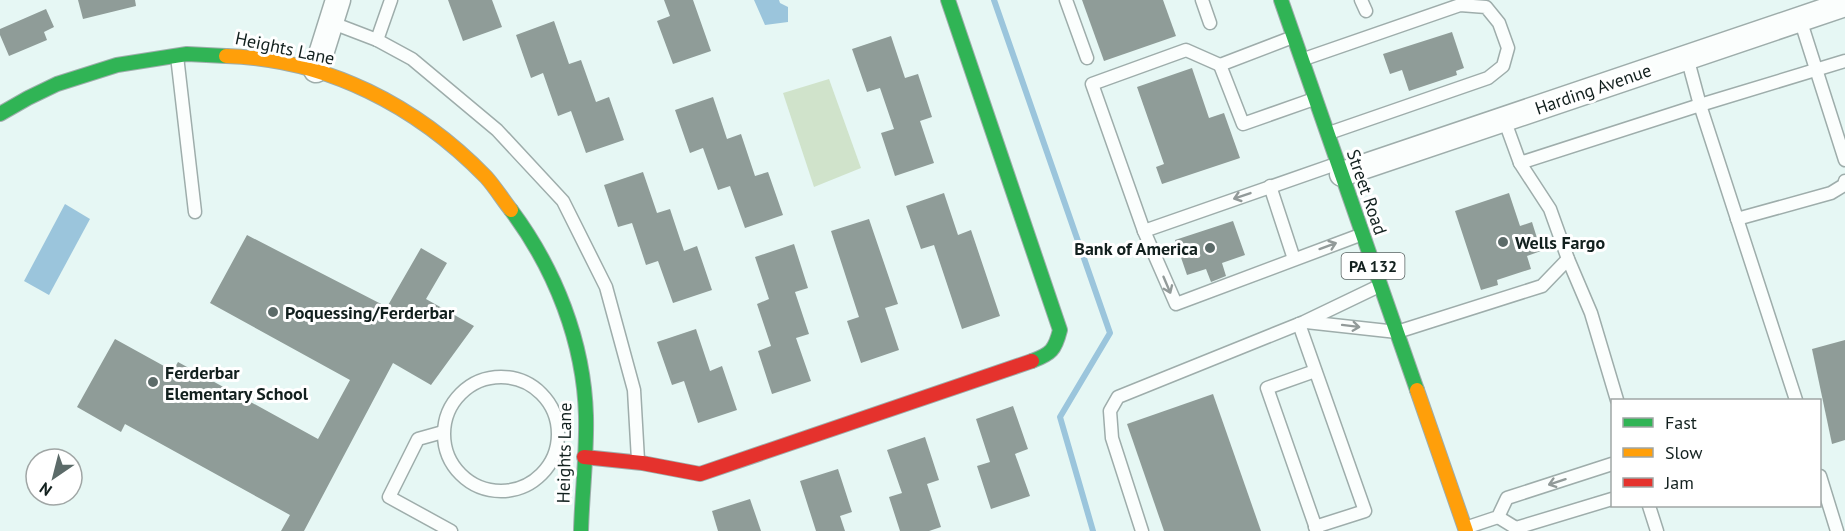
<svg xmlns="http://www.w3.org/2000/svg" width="1845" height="531" font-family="'PT Sans',sans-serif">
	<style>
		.green { fill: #d0e3cb }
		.water { fill: #9bc5dc }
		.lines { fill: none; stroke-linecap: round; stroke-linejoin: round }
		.stream { stroke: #9bc5dc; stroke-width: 6 }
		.building { fill: #8f9c98 }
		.lane-casing { stroke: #9eadab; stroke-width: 15 }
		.street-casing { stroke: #9eadab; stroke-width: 27 }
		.fast-casing { stroke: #9eadab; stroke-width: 16 }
		.slow-casing { stroke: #9eadab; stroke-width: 16 }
		.jam-casing { stroke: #9eadab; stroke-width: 16 }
		.lane { stroke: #fbfefd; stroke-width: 12 }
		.street { stroke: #fbfefd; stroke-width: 24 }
		.fast { stroke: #30b455; stroke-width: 14 }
		.slow { stroke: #ff9f0a; stroke-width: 14 }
		.jam { stroke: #e5322d; stroke-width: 14 }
		.oneway { stroke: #929a99 }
		.poi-dot { fill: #5c6b69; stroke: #fff; stroke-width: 2 }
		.labels { text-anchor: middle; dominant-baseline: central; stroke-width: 6; stroke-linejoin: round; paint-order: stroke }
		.shield { fill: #fff; stroke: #596362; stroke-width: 1.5 }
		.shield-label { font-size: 16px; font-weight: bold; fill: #12201e }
		.street-label { font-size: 18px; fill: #12201e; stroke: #fff }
		.poi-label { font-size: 18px; font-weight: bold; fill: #12201e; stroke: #fff; text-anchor: start }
	</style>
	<rect width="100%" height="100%" fill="#e6f7f4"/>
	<polygon class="green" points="829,79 861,168 814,187 783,93"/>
	<g class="water">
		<polygon points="754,0 779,0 780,3 788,7 788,22 765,25"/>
		<polygon points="65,204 90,219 49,295 24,281"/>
	</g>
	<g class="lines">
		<polyline class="stream" points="994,0 1110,333 1060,417 1093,531"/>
	</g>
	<g class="building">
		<polygon points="78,0 135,0 136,6 83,19"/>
		<polygon points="448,0 492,0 502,27 463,41"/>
		<polygon points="664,0 693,0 711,51 673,64 657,21 670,16"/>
		<polygon points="1082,0 1163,0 1176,36 1104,61"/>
		<polygon points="46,9 54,27 44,32 47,40 9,56 0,35 0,29"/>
		<polygon points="554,21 569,64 581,60 596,102 609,97 624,140 586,153 571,111 558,116 543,73 531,78 516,35"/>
		<polygon points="1452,32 1464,68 1456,71 1457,75 1409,91 1402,70 1390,74 1383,54"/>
		<polygon points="891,36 905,78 918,74 932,117 920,121 934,163 895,176 881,133 894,129 880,88 867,92 852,49"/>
		<polygon points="1192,68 1209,118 1224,113 1240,158 1162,184 1156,167 1164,164 1137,87"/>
		<polygon points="713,97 727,139 741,134 755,176 768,172 783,215 745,228 730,186 718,190 703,148 690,153 675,110"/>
		<polygon points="643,172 657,213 670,209 684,251 697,246 712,290 673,303 658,261 646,265 632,223 618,227 604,185"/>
		<polygon points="944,193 958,235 971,230 1000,316 962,329 934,245 921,249 906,206"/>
		<polygon points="1509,193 1520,226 1532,222 1541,251 1527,256 1531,269 1497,280 1498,285 1481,290 1455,211"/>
		<polygon points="869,219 898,304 885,308 899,350 861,363 847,321 859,317 831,231"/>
		<polygon points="1233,221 1245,255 1222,263 1226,276 1211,282 1206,269 1187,275 1175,240"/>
		<polygon points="247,235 387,307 421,248 447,263 426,299 474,326 431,385 393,363 304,531 281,531 290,515 125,424 121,432 77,407 115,339 173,371 178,362 318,439 350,380 210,303"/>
		<polygon points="794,244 808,288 795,292 809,334 796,338 811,381 772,394 758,351 771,346 757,304 769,299 755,257"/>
		<polygon points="696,329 710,371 722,366 737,410 698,423 684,381 672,385 657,342"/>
		<polygon points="1845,340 1845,440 1832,444 1812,349"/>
		<polygon points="1213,394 1261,531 1164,531 1127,424"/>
		<polygon points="1013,406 1028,449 1015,454 1030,496 991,509 977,466 990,462 976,419"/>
		<polygon points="925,437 939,480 927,484 941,527 929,531 900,531 889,497 902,493 887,450"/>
		<polygon points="838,469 852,512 840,516 845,531 816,531 800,481"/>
		<polygon points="750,499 761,531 718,531 712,511"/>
	</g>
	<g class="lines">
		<defs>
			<g id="lane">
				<polyline points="1066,0 1087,58"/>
				<polyline points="1202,0 1210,23"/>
				<polyline points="1361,0 1366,11"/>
				<polyline points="1800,19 1845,160"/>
				<polyline points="330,22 377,40 412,59 497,130 563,201 606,287 634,390 638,460"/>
				<polyline points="1293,37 1220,65 1243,124 1314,99"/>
				<polyline points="377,40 391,0"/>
				<polyline points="177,56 195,212"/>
				<polyline points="1687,57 1700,105 1796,400"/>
				<polyline points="1304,59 1460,5 1486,7 1499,23 1508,48 1503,66 1488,78 1329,133"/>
				<polyline points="1220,65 1186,50 1092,84 1144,231 1176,304 1360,235"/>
				<polyline points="1504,119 1520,163 1700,105 1845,61"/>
				<polyline points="1520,163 1550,209 1568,259 1591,313 1617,400"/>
				<polyline points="1270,186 1294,259"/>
				<polyline points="1737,219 1831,193 1844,185 1845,181"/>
				<polyline points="1144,231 1336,164"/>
				<polyline points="1306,322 1397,332 1542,286 1568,259"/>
				<polyline points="1299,324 1365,511 1315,527"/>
				<polyline points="1315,371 1267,388 1317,531"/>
				<circle cx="501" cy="434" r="57"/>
				<polyline points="443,432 418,439 389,497 451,531"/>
				<polyline points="1820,476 1837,531"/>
				<polyline points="1649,506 1657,531"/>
				<polyline points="1498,517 1516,528 1612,499"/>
				<polyline points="1465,528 1498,517 1507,498 1612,464"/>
				<polyline points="1142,531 1112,438 1110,411 1118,397 1304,322 1379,286"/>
			</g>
			<g id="street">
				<polyline points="316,70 338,0"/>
				<polyline points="1342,174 1845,4"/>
			</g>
			<g id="fast">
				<path d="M948,0L1060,330C1055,350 1051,354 1032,361"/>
				<polyline points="1281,0 1417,390"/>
				<polyline points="0,114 28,98 57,84 117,65 187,54 226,56"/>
				<path d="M511,210C555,269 584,342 586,416C587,454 582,493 581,531"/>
			</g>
			<g id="slow">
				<path d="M226,56C327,59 417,106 486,177C495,187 503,200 511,210"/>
				<polyline points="1417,390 1466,531"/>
			</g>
			<polyline id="jam" points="584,457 642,463 700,474 1032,361"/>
		</defs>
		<use href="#lane" class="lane-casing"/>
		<use href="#street" class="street-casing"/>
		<use href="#fast" class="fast-casing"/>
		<use href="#slow" class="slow-casing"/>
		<use href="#jam" class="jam-casing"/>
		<use href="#lane" class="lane"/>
		<use href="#street" class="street"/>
		<use href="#fast" class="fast"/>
		<use href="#slow" class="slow"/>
		<use href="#jam" class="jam"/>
	</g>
	<defs><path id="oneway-shaft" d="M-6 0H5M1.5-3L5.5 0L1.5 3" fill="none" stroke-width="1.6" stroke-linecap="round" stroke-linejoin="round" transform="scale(1.5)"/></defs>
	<g class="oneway">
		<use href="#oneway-shaft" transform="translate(1242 196) rotate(161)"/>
		<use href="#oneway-shaft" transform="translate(1328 246) rotate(-20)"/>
		<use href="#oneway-shaft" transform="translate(1167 285) rotate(67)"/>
		<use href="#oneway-shaft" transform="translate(1351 326) rotate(7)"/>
		<use href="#oneway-shaft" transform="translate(1557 482) rotate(162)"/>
	</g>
	<g class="poi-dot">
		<circle cx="1503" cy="242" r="6"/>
		<circle cx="1210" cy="248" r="6"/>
		<circle cx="273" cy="312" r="6"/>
		<circle cx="153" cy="382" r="6"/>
	</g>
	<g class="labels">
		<rect class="shield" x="1341.5" y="253" width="63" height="26" rx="4.5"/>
		<g class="shield-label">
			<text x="1373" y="266">PA 132</text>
		</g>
		<g class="street-label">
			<text transform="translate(285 48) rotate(12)">Heights Lane</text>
			<text transform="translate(1593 89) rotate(-19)">Harding Avenue</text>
			<text transform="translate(1367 192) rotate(71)">Street Road</text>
			<text transform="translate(564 453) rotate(-89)">Heights Lane</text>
		</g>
		<g class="poi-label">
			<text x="1515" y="242">Wells Fargo</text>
			<text x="1198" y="248" text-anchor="end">Bank of America</text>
			<text x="285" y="312">Poquessing/Ferderbar</text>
			<text x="165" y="372">Ferderbar<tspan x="165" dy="21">Elementary School</tspan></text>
		</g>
	</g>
	<rect x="1611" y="399" width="210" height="108" fill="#ffffff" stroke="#a0a6a5" stroke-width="1.5"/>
	<rect x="1623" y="418" width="30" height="9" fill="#30b455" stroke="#a0a6a5" stroke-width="1.5"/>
	<text x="1665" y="429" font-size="18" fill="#12201e">Fast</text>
	<rect x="1623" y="448" width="30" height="9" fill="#ff9f0a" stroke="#a0a6a5" stroke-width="1.5"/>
	<text x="1665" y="459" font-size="18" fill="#12201e">Slow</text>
	<rect x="1623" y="478" width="30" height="9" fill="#e5322d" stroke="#a0a6a5" stroke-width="1.5"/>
	<text x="1665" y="489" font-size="18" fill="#12201e">Jam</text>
	<g transform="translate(54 477) rotate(215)"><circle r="28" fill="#ffffff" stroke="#a0a6a5" stroke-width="1.5"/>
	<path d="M0-4.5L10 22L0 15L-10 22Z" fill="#5c6b69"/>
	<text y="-9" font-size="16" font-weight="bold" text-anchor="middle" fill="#12201e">N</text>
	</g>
</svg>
